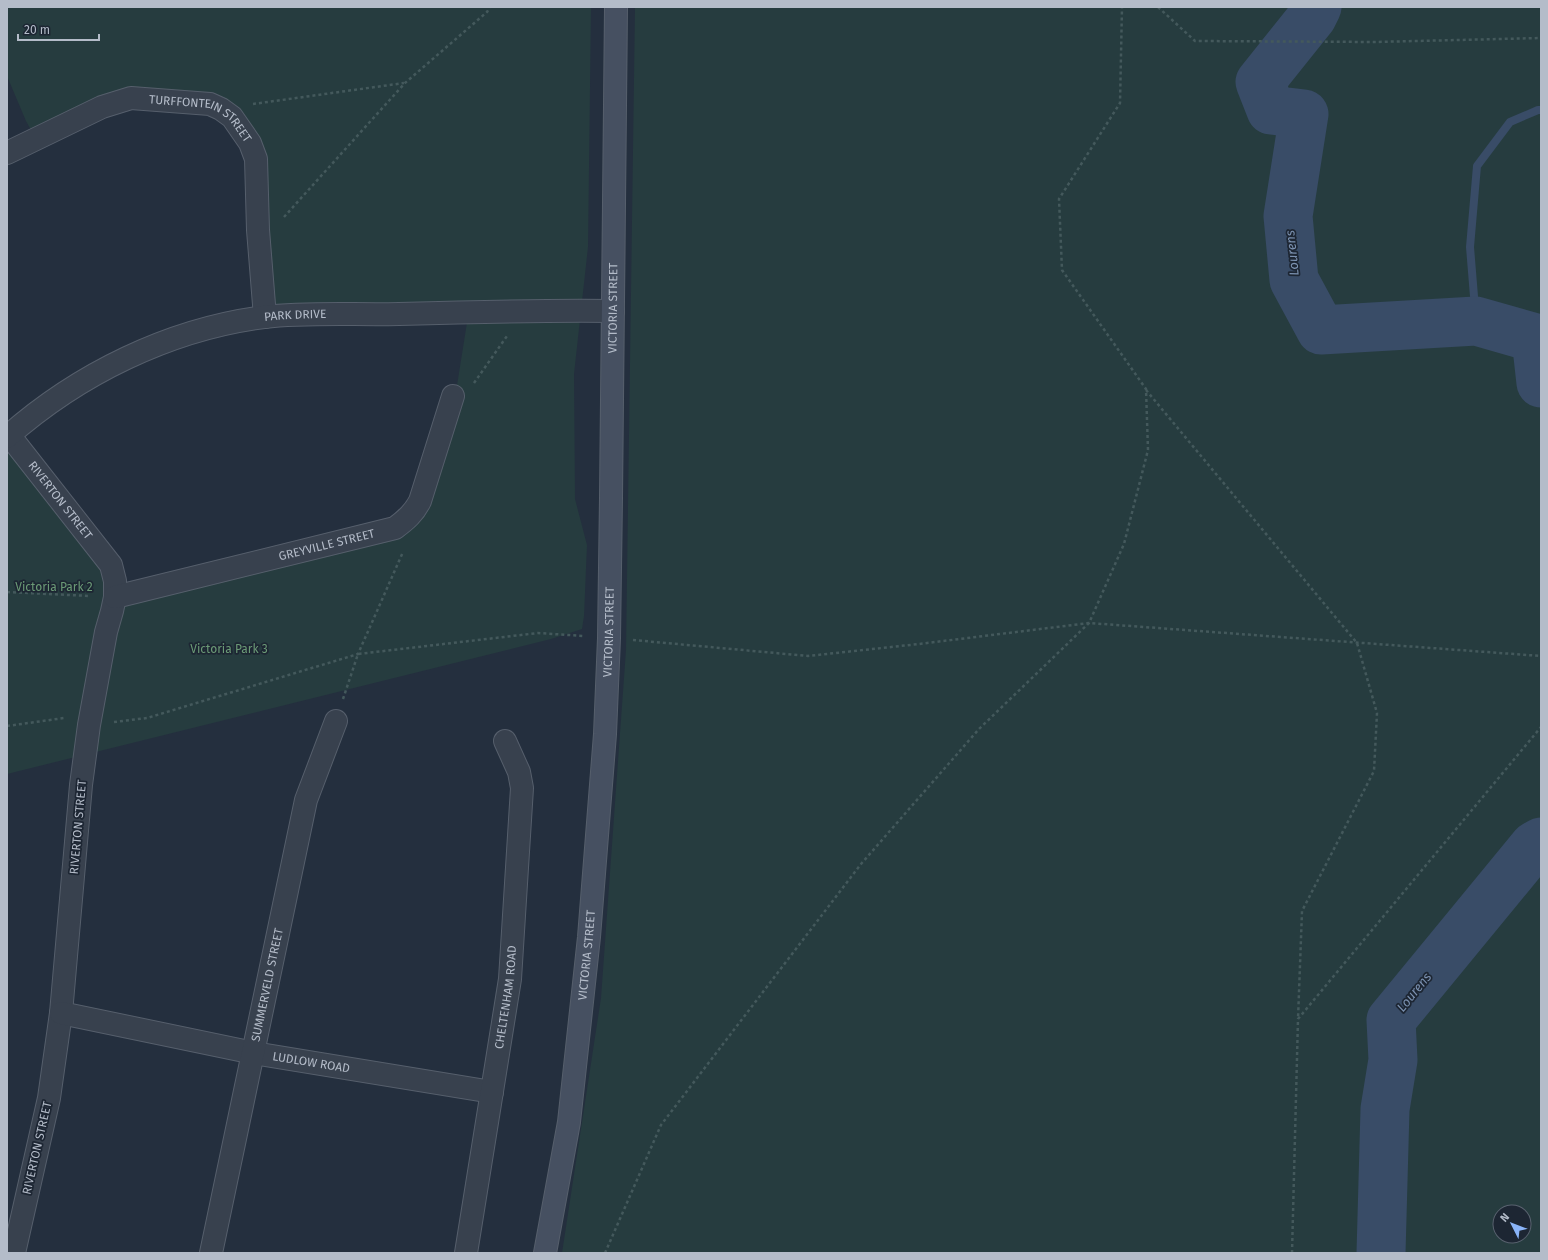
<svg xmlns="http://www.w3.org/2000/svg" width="1548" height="1260" font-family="'Fira Sans',sans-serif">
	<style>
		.green { fill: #263c3f; fill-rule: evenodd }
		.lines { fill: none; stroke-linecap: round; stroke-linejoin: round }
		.stream { stroke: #394c67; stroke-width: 8 }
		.river { stroke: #394c67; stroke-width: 49 }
		.minor-casing { stroke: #565f6c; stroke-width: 24 }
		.secondary-casing { stroke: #565f6c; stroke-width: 24 }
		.path { stroke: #44595c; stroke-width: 2.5; stroke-dasharray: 3 3; stroke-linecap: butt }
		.minor { stroke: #38414e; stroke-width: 22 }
		.secondary { stroke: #465061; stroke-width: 22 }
		.labels { text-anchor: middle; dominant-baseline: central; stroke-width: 3.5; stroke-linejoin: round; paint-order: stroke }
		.street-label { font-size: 12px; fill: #b4bcc9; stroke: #1d2633 }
		.park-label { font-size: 12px; fill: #6b9a76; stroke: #1d2633 }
		.water-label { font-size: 13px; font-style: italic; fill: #7c92b1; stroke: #1d2633 }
	</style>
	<rect width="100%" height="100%" fill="#242f3e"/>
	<g class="green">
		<polygon points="7,7 591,7 588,247 574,374 575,499 587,545 584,616 582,629 551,639 7,774 7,438 11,435 122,600 404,524 455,398 469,310 266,316 257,158 228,112 131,97 36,139 26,121 7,76"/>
		<path d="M635,7H1541V1253H562L601,998L626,650ZM1500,1212H1524V1236H1500Z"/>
	</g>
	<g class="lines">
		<polyline class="stream" points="1476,321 1470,247 1477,166 1510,122 1538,110 1541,110"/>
		<g class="river">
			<polyline points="1317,7 1312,17 1260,82 1271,110 1304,114 1288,216 1294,280 1321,330 1476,321 1536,338 1541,383"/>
			<polyline points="1381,1253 1385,1109 1393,1060 1391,1020 1534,846 1541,842"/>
		</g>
		<defs>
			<g id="minor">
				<path id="s1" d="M7,153L102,107L131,98L210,104L221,109L232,117L250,143L256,159L258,230L265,317"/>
				<path id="s2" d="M9,435L111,565L115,581V597L112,611L106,632L89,725L81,785L61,1013L49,1098L14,1253"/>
				<path id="s3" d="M7,437C78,374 170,329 264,317C309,312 354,315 399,314C470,312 542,310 613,311"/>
				<path id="s4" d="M115,597L395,528C406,520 414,513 420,501L453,396"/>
				<path id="s5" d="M61,1013L254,1053L492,1092"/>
				<path id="s6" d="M211,1253L306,800L336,721"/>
				<path id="s7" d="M466,1253L510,979L522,788L519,772L505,741"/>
			</g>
			<g id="secondary">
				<path id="s8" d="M545,1253L569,1122L589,937L605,734L609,638L611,498L616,7"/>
			</g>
		</defs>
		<use href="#minor" class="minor-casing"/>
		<use href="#secondary" class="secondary-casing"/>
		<g class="path">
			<polyline points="1158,7 1195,41 1375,42 1541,38"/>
			<polyline points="253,104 404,83"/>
			<polyline points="284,217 405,83 487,12 490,7"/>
			<polyline points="474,383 507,336"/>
			<polyline points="1146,390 1357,643 1377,713 1374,771 1302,911 1298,1019"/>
			<polyline points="7,592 90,596"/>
			<polyline points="633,640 808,656 919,644 1089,623 1541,656"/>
			<polyline points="343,699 358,654 538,633 584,636"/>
			<polyline points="114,722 147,718 358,654 403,552"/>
			<polyline points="7,726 64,718"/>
			<polyline points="605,1253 661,1125 861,864 979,729 1089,623 1124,544 1148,450 1146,389 1062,270 1059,199 1120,103 1122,7"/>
			<polyline points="1292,1253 1298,1019 1541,727"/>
		</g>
		<use href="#minor" class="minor"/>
		<use href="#secondary" class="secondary"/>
	</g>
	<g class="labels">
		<g class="street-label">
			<text stroke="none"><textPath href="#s1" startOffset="212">TURFFONTEIN STREET</textPath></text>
			<text stroke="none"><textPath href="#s8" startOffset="949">VICTORIA STREET</textPath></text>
			<text stroke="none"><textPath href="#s3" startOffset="319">PARK DRIVE</textPath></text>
			<text stroke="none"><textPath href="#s2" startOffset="83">RIVERTON STREET</textPath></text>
			<text stroke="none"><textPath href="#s4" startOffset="218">GREYVILLE STREET</textPath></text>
			<text stroke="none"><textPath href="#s8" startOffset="625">VICTORIA STREET</textPath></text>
			<text transform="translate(78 827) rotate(-85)">RIVERTON STREET</text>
			<text stroke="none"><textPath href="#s8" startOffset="301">VICTORIA STREET</textPath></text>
			<text stroke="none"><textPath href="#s6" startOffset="274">SUMMERVELD STREET</textPath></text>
			<text stroke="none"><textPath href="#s7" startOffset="259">CHELTENHAM ROAD</textPath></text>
			<text stroke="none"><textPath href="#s5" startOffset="255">LUDLOW ROAD</textPath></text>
			<text transform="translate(37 1148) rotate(-77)">RIVERTON STREET</text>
		</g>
		<g class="park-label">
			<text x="54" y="587">Victoria Park 2</text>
			<text x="229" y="649">Victoria Park 3</text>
		</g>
		<g class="water-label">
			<text transform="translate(1292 253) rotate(-96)">Lourens</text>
			<text transform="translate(1414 992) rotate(-51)">Lourens</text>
		</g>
	</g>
	<rect width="1548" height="1260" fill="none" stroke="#b4bcc9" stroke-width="16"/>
	<g transform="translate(1512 1224) rotate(312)"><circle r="19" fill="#1d2633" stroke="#59626f"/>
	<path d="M0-3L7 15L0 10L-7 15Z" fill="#8ab4f8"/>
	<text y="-6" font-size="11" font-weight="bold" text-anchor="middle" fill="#b4bcc9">N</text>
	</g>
	<path d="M18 34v6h81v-6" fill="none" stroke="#b4bcc9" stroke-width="2"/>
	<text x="24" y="34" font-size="12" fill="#b4bcc9" stroke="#1d2633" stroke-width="3" paint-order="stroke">20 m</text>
</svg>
